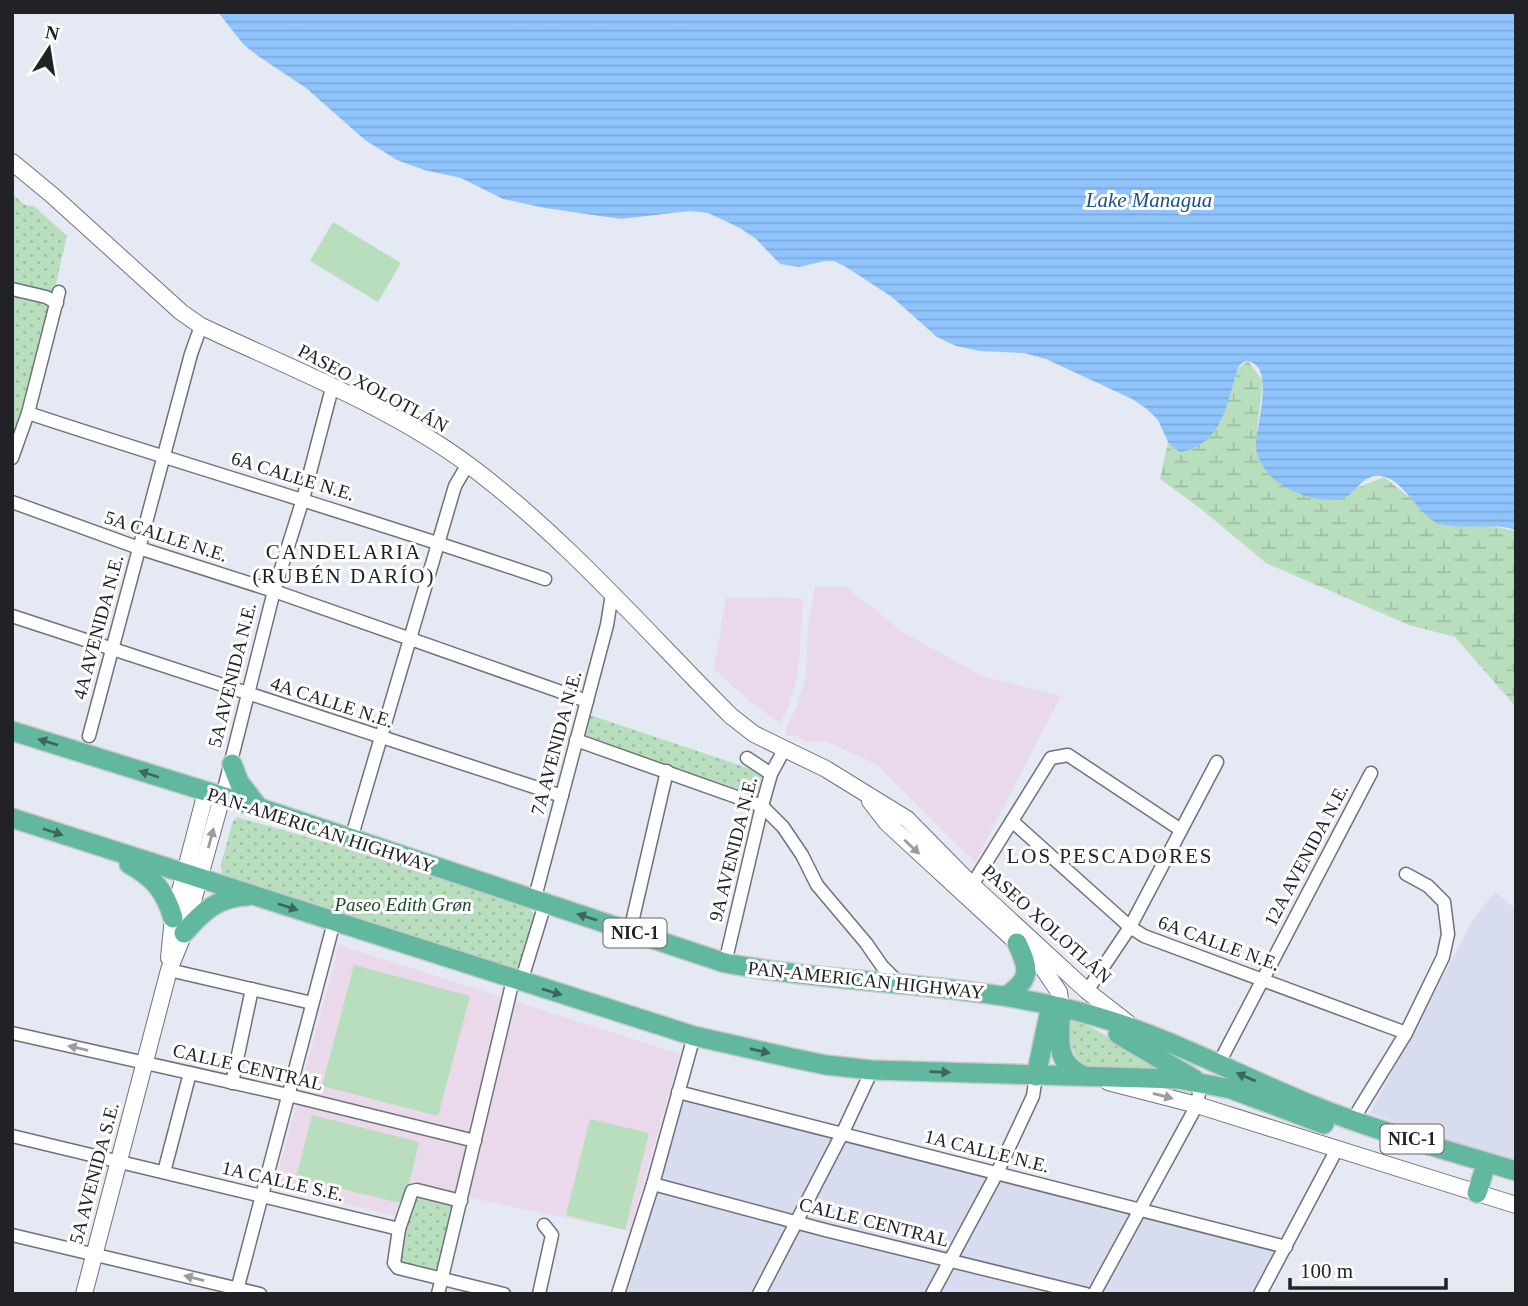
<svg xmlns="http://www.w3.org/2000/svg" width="1528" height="1306" font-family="'Times New Roman',serif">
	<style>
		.built { fill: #d7dcef }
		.education { fill: #ead9ea }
		.grass { fill: #b8debe }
		.wetland { fill: url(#wetland-marsh) }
		.park { fill: url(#park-dots) }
		.water { fill: url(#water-rules) }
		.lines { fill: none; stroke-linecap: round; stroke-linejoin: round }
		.minor-casing { stroke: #6f727c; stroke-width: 15 }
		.tertiary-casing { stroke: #6f727c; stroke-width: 18 }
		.trunk-casing { stroke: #cacacb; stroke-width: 22 }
		.minor { stroke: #fff; stroke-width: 12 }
		.tertiary { stroke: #fff; stroke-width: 16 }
		.trunk { stroke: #62b89e; stroke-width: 19 }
		.oneway { fill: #3e665c }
		.oneway2 { fill: #9b9c9d }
		.labels { text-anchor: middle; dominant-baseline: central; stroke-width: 6; stroke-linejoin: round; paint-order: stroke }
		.shield { fill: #fff; stroke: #646467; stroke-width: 2 }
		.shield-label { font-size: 18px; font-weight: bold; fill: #212226 }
		.street-label { font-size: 19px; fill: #212226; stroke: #fff }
		.park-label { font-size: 19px; font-style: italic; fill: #1a4826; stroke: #fff }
		.water-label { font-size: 21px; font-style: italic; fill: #1d5286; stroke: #fff }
		.neighbourhood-label { font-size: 21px; letter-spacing: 2px; fill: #212226; stroke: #fff }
	</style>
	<defs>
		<pattern id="wetland-marsh" width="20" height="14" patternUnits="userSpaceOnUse" patternTransform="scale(1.75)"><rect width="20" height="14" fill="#b8debe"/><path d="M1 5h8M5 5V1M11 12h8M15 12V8" fill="none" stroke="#9ebea3"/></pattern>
		<pattern id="park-dots" width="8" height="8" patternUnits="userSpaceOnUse" patternTransform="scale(1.75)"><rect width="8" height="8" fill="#b8debe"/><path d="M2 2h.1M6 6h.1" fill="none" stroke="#9ebea3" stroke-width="1.8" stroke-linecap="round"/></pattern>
		<pattern id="water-rules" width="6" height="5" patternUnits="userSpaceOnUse" patternTransform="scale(1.75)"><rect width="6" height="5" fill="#90c4fd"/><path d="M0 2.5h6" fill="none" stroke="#7ca8d9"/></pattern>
	</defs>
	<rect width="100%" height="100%" fill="#e5e9f4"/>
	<g class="built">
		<polygon points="1495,892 1516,909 1516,1165 1370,1113 1473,920"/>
		<polygon points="678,1092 1286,1247 1260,1294 618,1294"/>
	</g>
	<g class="education">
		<polygon points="815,587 846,587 904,633 982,676 1061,696 975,862 876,764 825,741 803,741 799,736 786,736 785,731 796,708 806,676 808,625"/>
		<polygon points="784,597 803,599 798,674 788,707 780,723 752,703 714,669 726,598"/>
		<polygon points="339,945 680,1054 630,1231 404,1184 395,1216 274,1187"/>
	</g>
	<g class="grass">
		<polygon points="333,222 401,263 378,302 310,261"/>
		<polygon points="354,965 470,996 438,1116 322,1086"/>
		<polygon points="312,1115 419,1142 404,1204 296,1178"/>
		<polygon points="590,1119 649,1133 625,1230 566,1215"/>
	</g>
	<polygon class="wetland" points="1248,361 1263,381 1257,430 1326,500 1384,477 1409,497 1486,525 1516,531 1516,707 1455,637 1409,625 1266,563 1201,509 1160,479 1168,442 1181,452 1229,399 1238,368"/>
	<g class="park">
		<polygon points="12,194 25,205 34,206 67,236 47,322 12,446"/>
		<polygon points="590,715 763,773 756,795 583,736"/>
		<polygon points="237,817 328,843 527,907 535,915 520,964 516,968 505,968 222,876 221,864 233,821"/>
		<polygon points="1069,1015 1173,1073 1079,1066 1075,1054 1067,1040"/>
		<path d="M415,1196L449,1203L454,1207L441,1264C432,1277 408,1270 399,1260Z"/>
	</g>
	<path class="water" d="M218,12H1516V530C1491,521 1453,533 1432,520C1414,508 1399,472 1374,476C1363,478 1357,489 1349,495C1327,509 1281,490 1267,472C1261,464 1257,457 1256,448C1255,428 1275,371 1251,362C1245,360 1241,363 1238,368C1227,403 1223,444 1181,452L1175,449L1168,442L1158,420L1147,409L1132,399L1046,359L1024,353L980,351L956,346L937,337L892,297L846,267L834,261H825L799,267L780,264L756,239L740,228L708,213L690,211L621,219L545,208L503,199L461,178L424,170L397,160L365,140L306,88L258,56L243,44Z"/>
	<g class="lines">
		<defs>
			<g id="minor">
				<polyline points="12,289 46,297 57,303"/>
				<path d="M28,413C200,470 374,520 545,579"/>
				<polyline points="12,458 28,413 59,292"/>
				<polyline points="12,502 139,548 274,591 587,701"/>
				<polyline points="12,616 562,796"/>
				<polyline points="89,736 191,354 201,326"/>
				<polyline points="576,740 762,806 783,827 802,855 817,885 866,943 882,966 899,983"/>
				<polyline points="747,758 771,774"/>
				<polyline points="222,797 274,591 303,499 332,388"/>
				<polyline points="1012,821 1130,927 1144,936 1406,1033"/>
				<polyline points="351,839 455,486 468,464"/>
				<polyline points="972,885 1051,758 1068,755 1181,830"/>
				<polyline points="534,901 607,625 612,594"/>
				<polyline points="630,931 667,771"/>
				<polyline points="725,963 762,806 771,774 785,748"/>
				<polyline points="169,970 312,1003"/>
				<polyline points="521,982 545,904"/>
				<polyline points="1087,991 1130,927 1217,762"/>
				<polyline points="12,1033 288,1095 475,1141"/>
				<polyline points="1218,1065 1371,773"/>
				<polyline points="232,1083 252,989"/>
				<polyline points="678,1092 1286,1247"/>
				<polyline points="1352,1121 1406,1033 1443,957 1448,934 1444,902 1428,886 1406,874"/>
				<polyline points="12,1136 399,1229"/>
				<polyline points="164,1172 190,1073"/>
				<polyline points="653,1184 825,1230 1086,1294"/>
				<polyline points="461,1201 417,1190 412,1191 399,1229 394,1263 398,1268 504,1294"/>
				<polyline points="12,1235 260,1294"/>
				<polyline points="236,1294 334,922"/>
				<polyline points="438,1294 513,980"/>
				<polyline points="539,1294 552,1235 544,1225"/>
				<polyline points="618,1294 653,1184 694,1036"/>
				<polyline points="759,1294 843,1132 872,1070"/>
				<polyline points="932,1294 997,1173 1033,1096 1036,1076"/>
				<polyline points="1094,1294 1197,1105 1199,1093 1196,1081"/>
				<polyline points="1260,1294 1337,1149"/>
			</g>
			<g id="tertiary">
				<path d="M12,162L52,195L181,312L201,326C288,367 393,408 470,466C566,538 646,631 731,716L754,734L826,769L907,819L972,885L1087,991L1128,1023"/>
				<polyline points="870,801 887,823 1040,964 1059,992 1061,1007"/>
				<polyline points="169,958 173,918 206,792"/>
				<polyline points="1108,1082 1197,1105 1516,1205"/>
				<polyline points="84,1294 169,970 184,933 222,797"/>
			</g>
			<g id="trunk">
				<path d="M12,731L260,808L725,963C849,986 976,981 1098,1017C1170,1038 1238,1075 1309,1104C1376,1131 1446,1150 1516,1171"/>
				<polyline points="232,764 239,782 259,808"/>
				<polyline points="12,818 694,1036 792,1058 826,1065 872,1070 1178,1079 1231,1089 1324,1124"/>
				<path d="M129,864C154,878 165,891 173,918"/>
				<path d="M184,933C202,912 218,897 247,896"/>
				<path d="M1006,996C1032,979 1029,969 1017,943"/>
				<path d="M1061,1007C1060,1035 1053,1062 1082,1075"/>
				<polyline points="1118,1034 1194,1079"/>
				<polyline points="1036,1076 1051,1005"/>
				<polyline points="1477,1193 1483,1174"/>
			</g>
		</defs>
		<use href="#minor" class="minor-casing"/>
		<use href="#tertiary" class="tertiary-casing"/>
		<use href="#trunk" class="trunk-casing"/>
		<use href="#minor" class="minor"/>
		<use href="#tertiary" class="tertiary"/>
		<use href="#trunk" class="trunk"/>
	</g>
	<defs><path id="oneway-solid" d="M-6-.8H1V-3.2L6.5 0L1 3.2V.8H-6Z" transform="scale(1.75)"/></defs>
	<g class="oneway">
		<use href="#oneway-solid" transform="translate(48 742) rotate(-163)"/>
		<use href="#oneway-solid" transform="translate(149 774) rotate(-162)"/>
		<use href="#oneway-solid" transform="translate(53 832) rotate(18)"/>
		<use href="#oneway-solid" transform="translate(288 907) rotate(18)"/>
		<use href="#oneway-solid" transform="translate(587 917) rotate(-162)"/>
		<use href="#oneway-solid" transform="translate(552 992) rotate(17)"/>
		<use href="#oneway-solid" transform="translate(760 1051) rotate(13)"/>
		<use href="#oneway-solid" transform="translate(940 1072) rotate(2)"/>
		<use href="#oneway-solid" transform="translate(1246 1077) rotate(-157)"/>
	</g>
	<g class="oneway2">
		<use href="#oneway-solid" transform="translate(211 838) rotate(-75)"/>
		<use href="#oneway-solid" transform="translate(912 847) rotate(43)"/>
		<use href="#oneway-solid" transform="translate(78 1048) rotate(-167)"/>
		<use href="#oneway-solid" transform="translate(1163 1096) rotate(15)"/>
		<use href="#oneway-solid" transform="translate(194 1278) rotate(-166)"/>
	</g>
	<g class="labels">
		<g class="shield">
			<rect x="603.5" y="918.5" width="63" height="29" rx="5"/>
			<rect x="1380.5" y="1124.5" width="63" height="29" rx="5"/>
		</g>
		<g class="shield-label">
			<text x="635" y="933">NIC-1</text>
			<text x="1412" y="1139">NIC-1</text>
		</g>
		<g class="street-label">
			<text transform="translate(373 388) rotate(28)">PASEO XOLOTLÁN</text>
			<text transform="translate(293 476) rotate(17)">6A CALLE N.E.</text>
			<text transform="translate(166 536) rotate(18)">5A CALLE N.E.</text>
			<text transform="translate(98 627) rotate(-75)">4A AVENIDA N.E.</text>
			<text transform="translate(232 675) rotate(-76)">5A AVENIDA N.E.</text>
			<text transform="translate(332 702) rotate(18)">4A CALLE N.E.</text>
			<text transform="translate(556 743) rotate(-75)">7A AVENIDA N.E.</text>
			<text transform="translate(321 830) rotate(18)">PAN-AMERICAN HIGHWAY</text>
			<text transform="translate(733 849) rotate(-76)">9A AVENIDA N.E.</text>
			<text transform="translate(1306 855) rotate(-62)">12A AVENIDA N.E.</text>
			<text transform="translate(1047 924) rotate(42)">PASEO XOLOTLÁN</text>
			<text transform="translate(1219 943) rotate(20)">6A CALLE N.E.</text>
			<text transform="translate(866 980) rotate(6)">PAN-AMERICAN HIGHWAY</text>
			<text transform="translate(248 1067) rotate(13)">CALLE CENTRAL</text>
			<text transform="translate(987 1151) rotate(14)">1A CALLE N.E.</text>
			<text transform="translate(94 1173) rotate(-75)">5A AVENIDA S.E.</text>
			<text transform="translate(283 1181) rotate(13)">1A CALLE S.E.</text>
			<text transform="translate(874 1222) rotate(14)">CALLE CENTRAL</text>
		</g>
		<g class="park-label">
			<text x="403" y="904">Paseo Edith Grøn</text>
		</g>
		<g class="water-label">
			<text x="1149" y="200">Lake Managua</text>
		</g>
		<g class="neighbourhood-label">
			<text x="344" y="552">CANDELARIA<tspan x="344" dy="24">(RUBÉN DARÍO)</tspan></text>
			<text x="1110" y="856">LOS PESCADORES</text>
		</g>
	</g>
	<rect width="1528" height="1306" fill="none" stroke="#212226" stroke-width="28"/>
	<g transform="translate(49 49) rotate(12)" stroke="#ffffff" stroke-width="5" paint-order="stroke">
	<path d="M0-5L12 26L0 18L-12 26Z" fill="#212226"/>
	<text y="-10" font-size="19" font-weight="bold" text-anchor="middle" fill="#212226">N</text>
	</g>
	<path d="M1290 1278v10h156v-10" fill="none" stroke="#212226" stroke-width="3.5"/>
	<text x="1300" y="1278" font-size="21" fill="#212226" stroke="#ffffff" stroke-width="5" paint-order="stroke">100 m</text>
</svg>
